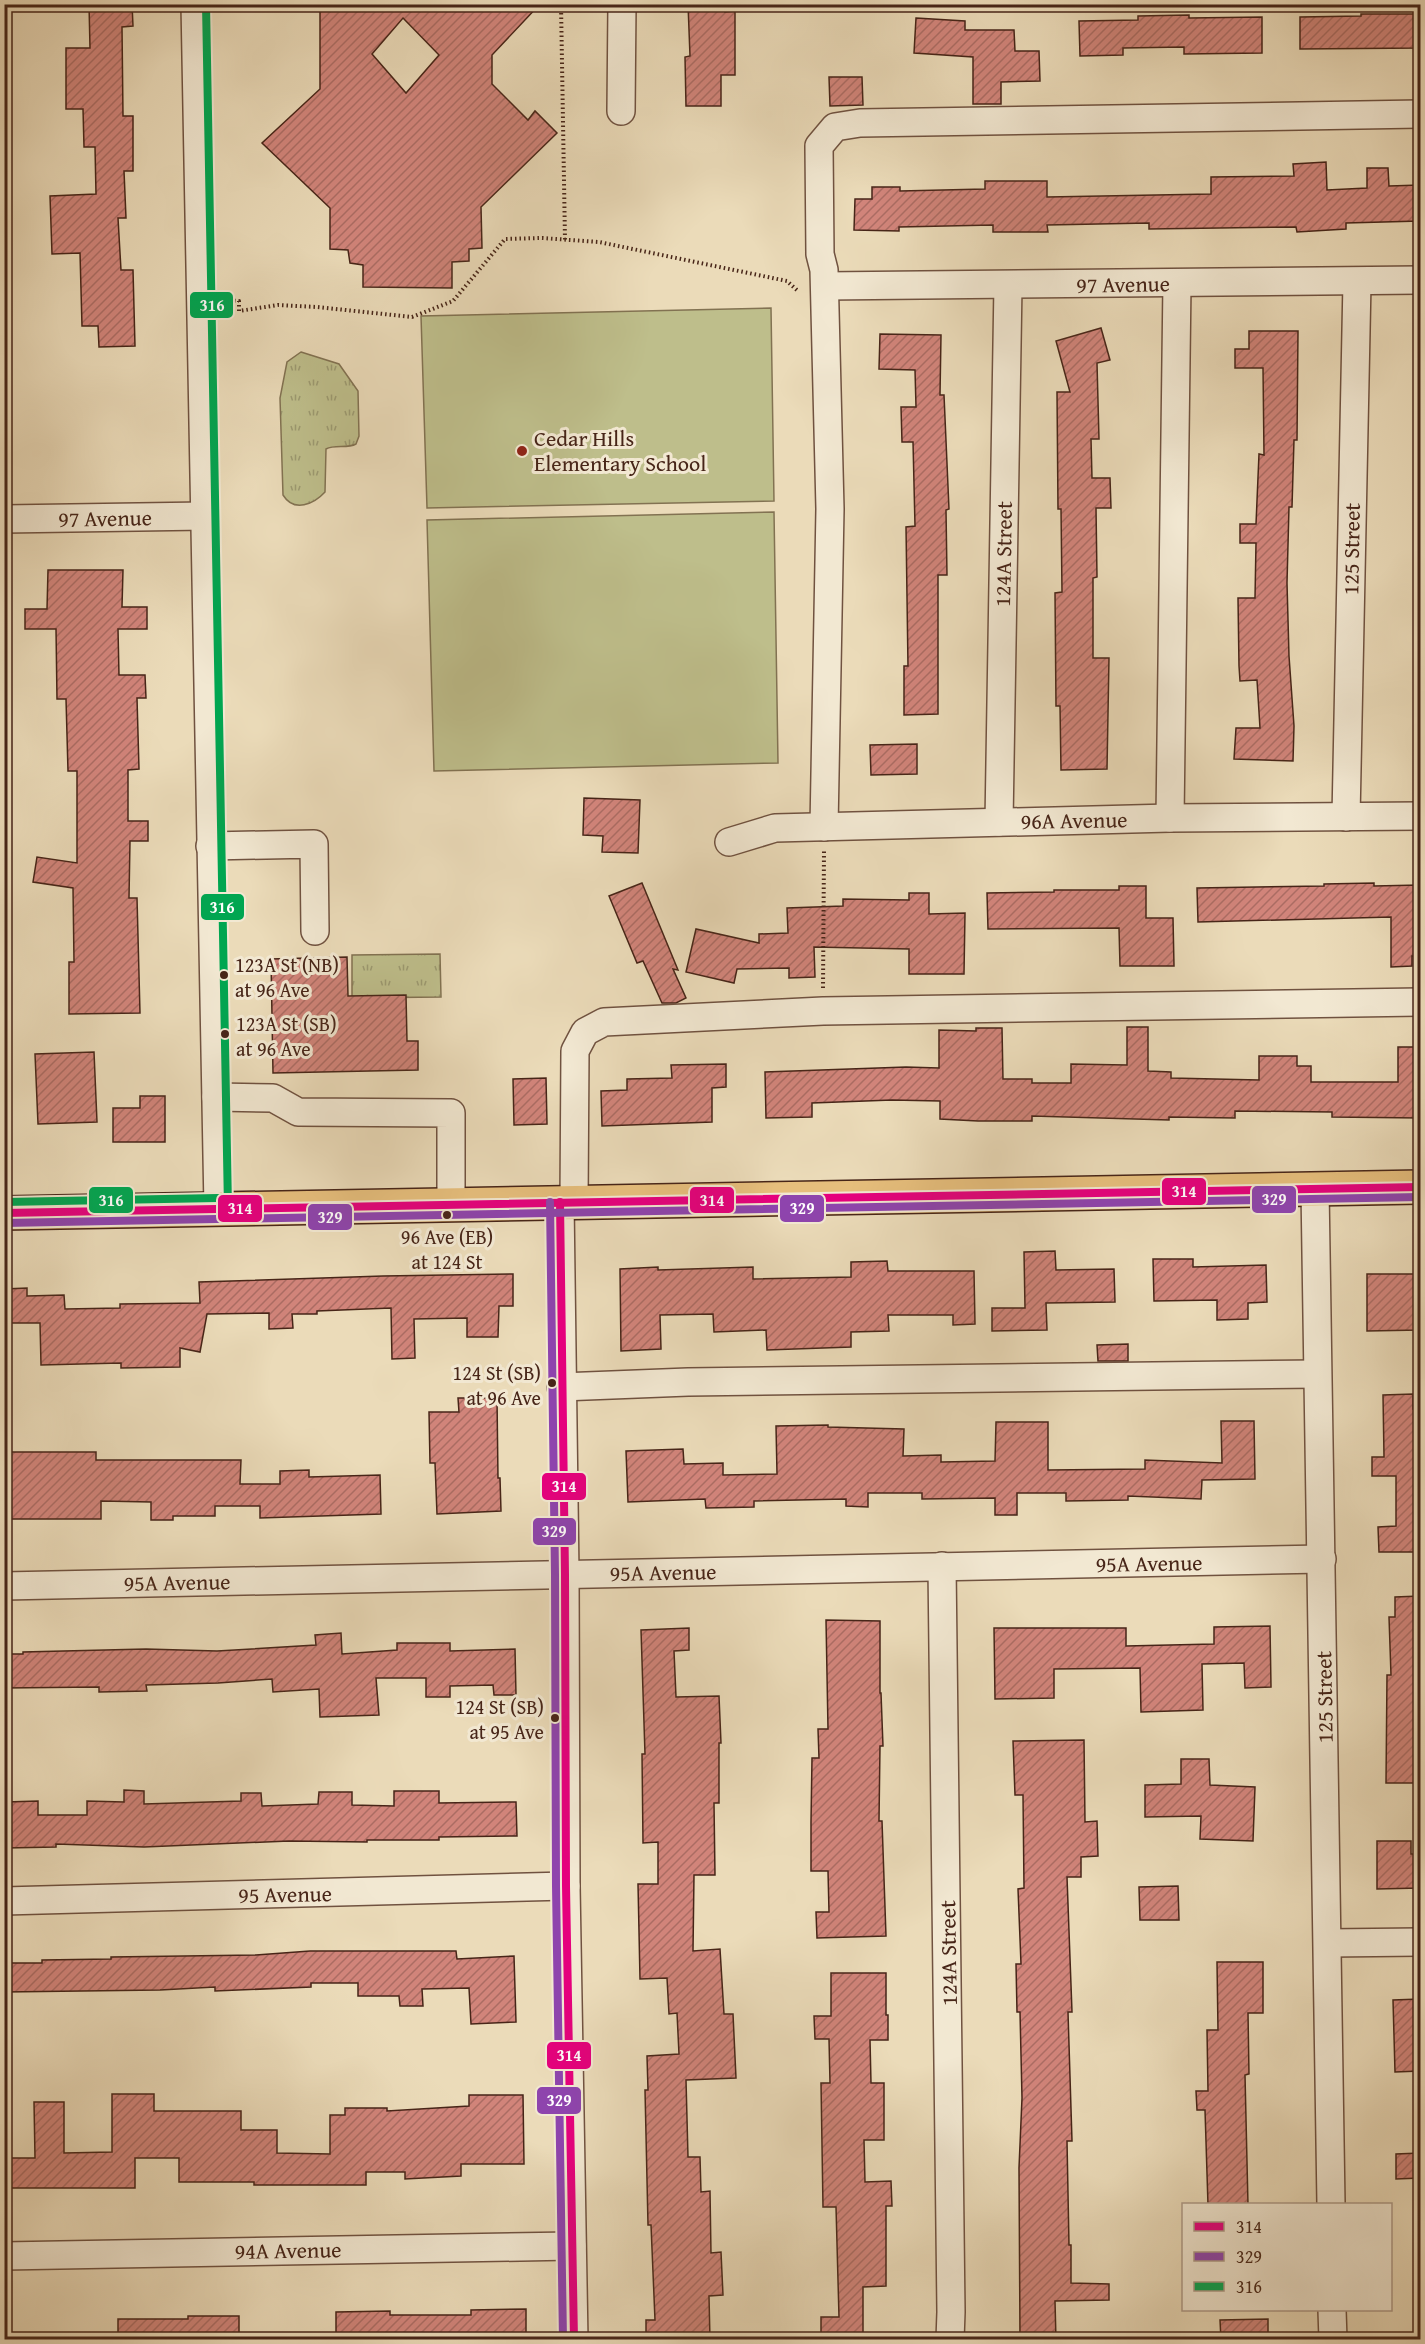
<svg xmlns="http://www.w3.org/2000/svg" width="1425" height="2344" font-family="'Gentium Book Plus',serif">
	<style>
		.green { fill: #bebe8b; stroke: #827252; stroke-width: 1.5 }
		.park { fill: url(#park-tufts); stroke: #827252; stroke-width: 1.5 }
		.building { fill: url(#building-hatch); stroke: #472518; stroke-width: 1.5; fill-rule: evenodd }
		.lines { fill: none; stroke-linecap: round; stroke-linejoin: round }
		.minor-casing { stroke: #705240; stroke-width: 30 }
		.major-casing { stroke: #472518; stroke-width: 36 }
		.path { stroke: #472518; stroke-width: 4; stroke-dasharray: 1.5 3; stroke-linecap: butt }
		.minor { stroke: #f2e8d2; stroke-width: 27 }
		.major { stroke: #e6be7c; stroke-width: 33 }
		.bus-1-casing { stroke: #f2e8d2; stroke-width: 12 }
		.bus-2-casing { stroke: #f2e8d2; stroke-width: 12 }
		.bus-3-casing { stroke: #f2e8d2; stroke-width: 12 }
		.bus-1 { stroke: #e5007d; stroke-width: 8 }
		.bus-2 { stroke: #8e44ad; stroke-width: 8 }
		.bus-3 { stroke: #00a651; stroke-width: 8 }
		.poi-dot { fill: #8f2418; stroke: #f2e8d2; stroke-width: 2 }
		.bus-dot { fill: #472518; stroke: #f2e8d2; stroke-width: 2 }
		.labels { text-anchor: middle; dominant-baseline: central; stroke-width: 6; stroke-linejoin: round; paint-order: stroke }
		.bus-label { font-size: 20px; fill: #472518; stroke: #f2e8d2; text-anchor: start }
		.street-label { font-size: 22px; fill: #472518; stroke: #f2e8d2 }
		.poi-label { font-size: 22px; fill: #472518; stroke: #f2e8d2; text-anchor: start }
		.line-badge { stroke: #f2e8d2; stroke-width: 2 }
		.badge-label { font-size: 16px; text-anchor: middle; font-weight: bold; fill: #fff }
	</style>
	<defs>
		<pattern id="park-tufts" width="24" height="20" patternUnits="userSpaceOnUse" patternTransform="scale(1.5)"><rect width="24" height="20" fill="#bebe8b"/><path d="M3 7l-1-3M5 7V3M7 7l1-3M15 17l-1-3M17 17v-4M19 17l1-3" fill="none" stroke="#9c9a71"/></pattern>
		<pattern id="building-hatch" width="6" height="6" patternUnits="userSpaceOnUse" patternTransform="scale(1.5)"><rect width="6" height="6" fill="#d1847a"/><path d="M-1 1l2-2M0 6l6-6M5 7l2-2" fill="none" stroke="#ab6c63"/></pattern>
	</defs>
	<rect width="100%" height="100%" fill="#ebdbb9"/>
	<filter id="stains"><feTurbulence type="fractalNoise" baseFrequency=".00333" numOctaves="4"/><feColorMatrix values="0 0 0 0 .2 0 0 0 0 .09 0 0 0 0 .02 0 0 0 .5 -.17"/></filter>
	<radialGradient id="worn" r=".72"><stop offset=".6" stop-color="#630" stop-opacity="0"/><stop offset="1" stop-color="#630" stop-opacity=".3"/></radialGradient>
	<g class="green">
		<polygon points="771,308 774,501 427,508 421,316"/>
		<polygon points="774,512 778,763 434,771 427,520"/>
	</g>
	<g class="park">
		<path d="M301,352L339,364L358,391L359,436L356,444C347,449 335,444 326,449L325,492C314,504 294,513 283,495L280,398L287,362Z"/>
		<polygon points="440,954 441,997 352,998 352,955"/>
	</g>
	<g class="building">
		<polygon points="89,4 132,4 133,26 122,27 123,116 133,116 133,171 124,171 126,218 118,218 121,270 133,270 135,346 99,347 98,326 82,326 80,253 52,254 50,196 96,194 95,147 84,147 83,109 66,109 66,48 90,48"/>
		<path d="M320,4H540L492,55V84L528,120L535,111L557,133L481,207L482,248L469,249V261L452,262V288L363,287V265L350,263L348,250L330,249V208L262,143L320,89ZM403,18L439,55L406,93L372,54Z"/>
		<polygon points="688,4 724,4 725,12 735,11 735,75 721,75 721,106 686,106 685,57 690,56"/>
		<polygon points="1361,14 1420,14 1420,48 1300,49 1300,17 1361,16"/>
		<polygon points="1189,15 1189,18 1262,17 1262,53 1184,54 1184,47 1123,48 1123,55 1080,56 1079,21 1138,20 1138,16"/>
		<polygon points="916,18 965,21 965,30 1014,30 1015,51 1039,51 1040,81 1001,82 1001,104 973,104 973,57 914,53"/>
		<polygon points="829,77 862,77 863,105 830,106"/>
		<polygon points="1326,162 1327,190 1367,188 1367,168 1388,168 1389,186 1420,185 1420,221 1346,223 1346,229 1297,232 1296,227 1149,229 1149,223 1047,225 1048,232 993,232 993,225 899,227 899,231 854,230 855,199 872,199 872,187 900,187 900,191 985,189 985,181 1047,181 1047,197 1211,194 1211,177 1294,176 1293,164"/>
		<polygon points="1101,328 1110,360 1097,363 1099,439 1091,439 1092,478 1110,478 1111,508 1096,508 1097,577 1093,578 1093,658 1109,658 1107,769 1061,770 1060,706 1056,706 1055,593 1062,592 1061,509 1058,509 1057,392 1070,392 1056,341"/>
		<polygon points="1249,331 1298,331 1297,440 1294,440 1292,507 1289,507 1287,583 1289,656 1294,726 1293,761 1234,759 1236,728 1260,728 1257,680 1240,681 1239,666 1238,598 1255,598 1256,543 1240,543 1240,524 1256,524 1259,454 1264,455 1263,368 1235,368 1235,349 1249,349"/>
		<polygon points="880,334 941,335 940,395 944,395 949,509 946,510 947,575 938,575 938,714 904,715 904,666 908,666 906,527 915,526 913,442 902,442 901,407 916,407 915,370 879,369"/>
		<polygon points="48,570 123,570 122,607 147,607 147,629 118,629 119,675 145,675 146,698 137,698 139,769 128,770 128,821 148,821 148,841 130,841 129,898 137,898 140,1013 69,1014 69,962 74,962 73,888 33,882 37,857 77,863 77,771 68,771 66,699 57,699 56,629 25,629 25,609 47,609"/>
		<polygon points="917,744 917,774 871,775 870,745"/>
		<polygon points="584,798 640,800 638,853 602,852 603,836 583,835"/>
		<polygon points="642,883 678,970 673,969 686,998 676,1003 662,1003 643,961 637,963 609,896"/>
		<polygon points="1374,883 1374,886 1420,885 1420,956 1412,956 1412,966 1391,967 1391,917 1198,922 1197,888 1324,886 1324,884"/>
		<polygon points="1119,886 1146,886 1146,918 1173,918 1174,966 1120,966 1119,928 988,929 987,893 1054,892 1054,890 1119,890"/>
		<polygon points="909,893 929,893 929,914 965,913 964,974 909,974 909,949 814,947 815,977 789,978 789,968 737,969 734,983 686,972 696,929 759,943 759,934 788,933 787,908 843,906 843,899 909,900"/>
		<polygon points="347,957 348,996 406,995 407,1041 418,1041 418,1070 273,1073 271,959"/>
		<polygon points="1127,1027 1148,1027 1148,1071 1171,1072 1171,1078 1259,1080 1259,1056 1297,1056 1297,1066 1311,1066 1311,1082 1398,1082 1398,1047 1418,1047 1418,1065 1420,1065 1420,1118 1332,1117 1332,1112 1235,1111 1235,1118 1169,1117 1169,1120 1032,1116 1032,1121 978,1121 940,1119 940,1101 892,1100 812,1103 812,1117 766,1118 765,1072 906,1067 939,1068 939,1030 976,1031 976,1028 1002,1028 1003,1079 1032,1079 1032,1083 1071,1083 1071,1064 1127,1065"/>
		<polygon points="94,1052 97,1122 38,1124 35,1054"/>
		<polygon points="726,1064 726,1087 712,1088 712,1122 602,1126 601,1091 627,1090 627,1079 672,1078 671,1065"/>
		<polygon points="546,1078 547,1124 514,1125 513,1079"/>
		<polygon points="140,1096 165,1096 165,1142 113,1142 113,1108 140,1108"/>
		<polygon points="1055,1251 1056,1270 1114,1269 1115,1302 1046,1303 1047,1330 992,1331 992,1308 1025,1308 1024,1252"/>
		<polygon points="1153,1259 1193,1259 1193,1267 1266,1265 1267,1302 1248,1303 1248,1319 1217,1320 1217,1300 1154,1301"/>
		<polygon points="887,1261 888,1271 974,1271 975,1324 953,1325 953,1315 888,1315 889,1331 851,1332 851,1347 767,1350 766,1330 714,1332 713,1314 660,1315 661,1349 621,1351 620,1269 658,1267 658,1270 753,1267 753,1279 851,1277 851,1262"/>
		<polygon points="513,1274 513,1306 499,1306 498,1337 467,1337 467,1318 414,1319 415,1358 392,1359 391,1308 317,1311 317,1314 292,1314 293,1328 269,1329 269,1313 207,1314 200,1352 180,1348 180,1367 121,1368 121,1363 41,1365 40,1323 4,1323 4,1289 27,1288 27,1296 64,1295 65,1309 120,1308 120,1304 200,1303 199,1282 383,1276"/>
		<polygon points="1367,1274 1420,1274 1420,1330 1367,1331"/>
		<polygon points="1128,1344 1128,1361 1098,1361 1097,1345"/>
		<polygon points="1413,1394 1413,1409 1420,1409 1420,1552 1379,1552 1378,1527 1396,1526 1396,1476 1372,1476 1372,1457 1384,1457 1383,1395"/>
		<polygon points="458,1398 497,1398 498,1478 500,1478 501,1511 437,1514 435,1463 430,1463 429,1412 459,1412"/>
		<polygon points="1221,1421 1254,1421 1255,1479 1202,1480 1201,1499 1128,1496 1128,1500 1066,1501 1066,1493 1017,1493 1017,1515 995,1515 995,1498 922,1499 922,1493 868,1493 868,1507 846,1506 846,1499 754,1501 754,1507 706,1508 705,1499 628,1502 626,1451 683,1449 684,1464 723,1463 723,1475 777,1474 776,1426 828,1425 828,1427 904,1429 903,1456 941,1455 941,1462 995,1461 996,1422 1048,1422 1048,1470 1145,1469 1145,1460 1222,1463"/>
		<polygon points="6,1452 96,1452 96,1460 241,1460 240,1484 280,1484 280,1471 309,1470 309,1477 380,1475 381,1514 260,1518 260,1506 215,1506 215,1516 173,1516 173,1520 151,1520 151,1502 101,1501 101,1519 4,1519"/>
		<polygon points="1420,1596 1420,1783 1386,1783 1387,1675 1391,1675 1389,1617 1395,1617 1395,1597"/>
		<polygon points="826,1620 880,1621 880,1693 881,1693 883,1746 880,1746 879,1821 882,1821 886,1936 817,1938 816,1912 829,1912 828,1871 811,1871 811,1822 812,1758 819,1758 818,1729 828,1729"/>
		<polygon points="1270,1626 1271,1687 1245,1688 1244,1663 1202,1664 1203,1710 1141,1712 1140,1668 1054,1669 1054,1698 995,1699 994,1628 1126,1628 1126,1646 1214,1644 1214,1627"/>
		<polygon points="689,1628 689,1650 674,1651 676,1697 719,1696 721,1743 719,1743 719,1803 714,1803 715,1875 694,1875 693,1951 720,1949 724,2014 733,2014 736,2078 686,2080 688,2157 700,2157 701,2192 710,2191 711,2253 721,2252 723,2295 709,2296 710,2340 646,2340 646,2320 655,2320 651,2225 648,2225 645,2090 648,2090 647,2056 679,2054 677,2013 669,2014 667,1978 640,1979 638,1884 658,1884 658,1842 643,1843 642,1754 645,1754 641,1630"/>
		<polygon points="341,1633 342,1654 397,1650 397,1643 450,1643 450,1651 515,1649 516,1695 494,1695 493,1685 450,1686 450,1697 426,1697 426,1678 376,1678 379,1715 320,1717 319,1689 273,1692 272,1679 218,1683 146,1685 147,1691 99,1692 99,1687 4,1688 4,1654 23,1654 23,1652 146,1649 217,1651 316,1645 315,1635"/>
		<polygon points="1084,1740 1085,1822 1097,1821 1098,1856 1081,1857 1081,1877 1067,1877 1072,2012 1068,2012 1072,2141 1067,2141 1069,2245 1071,2245 1071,2283 1109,2284 1109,2300 1055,2301 1056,2340 1020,2340 1019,2168 1022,2098 1020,2012 1017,2012 1016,1964 1021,1964 1018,1889 1024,1888 1023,1795 1015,1795 1013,1741"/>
		<polygon points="1181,1759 1209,1759 1210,1785 1255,1787 1253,1841 1200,1839 1201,1816 1145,1817 1145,1785 1181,1784"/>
		<polygon points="124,1790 144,1791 144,1804 241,1801 241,1793 261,1793 262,1806 318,1804 319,1792 352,1792 352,1805 394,1806 394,1791 439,1791 439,1803 516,1802 517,1836 439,1837 439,1840 367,1840 367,1842 289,1841 144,1847 56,1844 56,1847 6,1848 6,1802 38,1801 38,1815 87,1815 87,1801 124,1802"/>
		<polygon points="1377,1841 1411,1841 1411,1854 1420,1854 1420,1888 1377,1889"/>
		<polygon points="1178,1886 1179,1920 1140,1920 1139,1887"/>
		<polygon points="310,1951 456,1951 457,1959 514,1956 516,2022 471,2024 469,1988 422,1989 423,2006 400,2006 399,1996 358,1996 358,1983 311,1983 311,1987 215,1991 215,1987 160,1990 4,1992 4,1963 42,1963 42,1960 111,1959 111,1957 256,1955"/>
		<polygon points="1217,1962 1263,1962 1263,2013 1248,2013 1249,2074 1245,2075 1248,2205 1208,2205 1205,2110 1197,2110 1196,2091 1208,2091 1207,2030 1218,2030"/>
		<polygon points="831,1973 886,1973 886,2015 888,2015 888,2040 870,2040 871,2083 884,2083 884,2140 864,2140 865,2182 891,2181 892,2206 886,2206 886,2286 863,2287 863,2340 821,2340 821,2317 839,2317 836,2207 823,2207 821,2083 830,2083 829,2039 815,2039 814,2016 831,2016"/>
		<polygon points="1420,1999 1420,2071 1395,2072 1393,2000"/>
		<polygon points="112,2094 154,2094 154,2111 241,2111 241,2130 277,2130 277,2153 330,2154 330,2115 345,2115 345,2108 387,2108 387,2111 469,2106 469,2095 523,2095 524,2164 461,2164 461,2176 405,2179 405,2172 366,2172 366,2185 254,2185 254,2182 179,2182 179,2158 135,2158 135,2188 4,2188 4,2158 35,2158 34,2102 64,2102 64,2153 112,2152"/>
		<polygon points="1420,2153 1420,2178 1396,2179 1396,2154"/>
		<polygon points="526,2309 526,2340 336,2340 336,2312 390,2311 390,2315 471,2315 471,2310"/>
		<polygon points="188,2316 239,2316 239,2340 118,2340 118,2319 188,2319"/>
		<polygon points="1268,2319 1268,2340 1221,2340 1220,2320"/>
	</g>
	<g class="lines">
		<defs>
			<g id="minor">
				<polyline points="195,4 218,1208"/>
				<polyline points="621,111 622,4"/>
				<polyline points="825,286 1420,280"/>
				<polyline points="4,519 205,516"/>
				<polyline points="1346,817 1357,282"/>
				<polyline points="1170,818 1177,283"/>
				<polyline points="999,822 1008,285"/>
				<polyline points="824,827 830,509 824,270 820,254 819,146 835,127 860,123 1420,114"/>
				<polyline points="729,842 775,828 1170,818 1420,816"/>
				<polyline points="210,846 314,844 315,931"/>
				<polyline points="216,1097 273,1098 298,1112 451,1113 451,1204"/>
				<polyline points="1315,1189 1331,2204"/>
				<polyline points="574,1201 575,1051 585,1032 604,1022 823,1011 1420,1002"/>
				<polyline points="560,1202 565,1574 566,1886 574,2340"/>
				<polyline points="561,1387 688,1382 1317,1374"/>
				<polyline points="942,1566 951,2312 950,2340"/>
				<polyline points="4,1586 1322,1559"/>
				<polyline points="4,1901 566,1886"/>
				<polyline points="1328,1943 1420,1942"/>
				<polyline points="4,2256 572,2246"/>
				<polyline points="1332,2310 1333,2340"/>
			</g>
			<polyline id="major" points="4,1213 1420,1187"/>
		</defs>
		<use href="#minor" class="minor-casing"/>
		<use href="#major" class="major-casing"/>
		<g class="path">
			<polyline points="561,4 565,240"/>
			<polyline points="225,300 239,301 239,311 278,305 317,307 412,317 453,301 505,239 542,238 599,242 787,281 799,292"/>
			<polyline points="823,988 824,851"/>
		</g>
		<use href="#minor" class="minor"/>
		<use href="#major" class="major"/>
		<defs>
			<g id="bus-1">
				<polyline points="560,1202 565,1574 566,1886 574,2340"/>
				<polyline points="4,1213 1420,1187"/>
			</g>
			<g id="bus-2">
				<polyline points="550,1202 555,1574 556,1886 563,2340"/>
				<polyline points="4,1223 1420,1197"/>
			</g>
			<g id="bus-3">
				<polyline points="206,4 228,1208"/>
				<polyline points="4,1202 218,1198"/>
			</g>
		</defs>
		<use href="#bus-1" class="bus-1-casing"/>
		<use href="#bus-2" class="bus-2-casing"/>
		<use href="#bus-3" class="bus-3-casing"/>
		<use href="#bus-1" class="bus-1"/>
		<use href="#bus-2" class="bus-2"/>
		<use href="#bus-3" class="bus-3"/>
	</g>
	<circle class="poi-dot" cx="522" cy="451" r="6"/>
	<g class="bus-dot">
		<circle cx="224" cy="975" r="5"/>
		<circle cx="225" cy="1034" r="5"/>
		<circle cx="447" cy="1215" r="5"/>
		<circle cx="552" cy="1383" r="5"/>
		<circle cx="555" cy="1718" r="5"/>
	</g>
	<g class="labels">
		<g class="bus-label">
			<text x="235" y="964">123A St (NB)<tspan x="235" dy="25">at 96 Ave</tspan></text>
			<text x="236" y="1023">123A St (SB)<tspan x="236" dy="25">at 96 Ave</tspan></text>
			<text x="447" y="1236" text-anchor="middle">96 Ave (EB)<tspan x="447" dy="25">at 124 St</tspan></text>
			<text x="541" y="1372" text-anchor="end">124 St (SB)<tspan x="541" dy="25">at 96 Ave</tspan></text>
			<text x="544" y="1706" text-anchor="end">124 St (SB)<tspan x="544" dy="25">at 95 Ave</tspan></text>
		</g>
		<g class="street-label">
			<text transform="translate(1123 284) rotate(-1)">97 Avenue</text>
			<text transform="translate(105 518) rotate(-1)">97 Avenue</text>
			<text transform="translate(1351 549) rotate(-89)">125 Street</text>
			<text transform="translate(1003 554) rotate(-89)">124A Street</text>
			<text transform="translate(1074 820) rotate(-1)">96A Avenue</text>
			<text transform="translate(1149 1563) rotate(-1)">95A Avenue</text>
			<text transform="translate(663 1572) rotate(-1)">95A Avenue</text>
			<text transform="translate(177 1582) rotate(-1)">95A Avenue</text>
			<text transform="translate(1324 1697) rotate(-91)">125 Street</text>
			<text transform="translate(285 1894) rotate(-1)">95 Avenue</text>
			<text transform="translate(948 1953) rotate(-91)">124A Street</text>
			<text transform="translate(288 2250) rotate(-1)">94A Avenue</text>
		</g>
		<g class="poi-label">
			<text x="534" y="438">Cedar Hills<tspan x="534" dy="25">Elementary School</tspan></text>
		</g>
	</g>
	<g class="line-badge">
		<rect x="189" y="291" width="45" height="28" rx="6" fill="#00a651"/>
		<rect x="200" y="893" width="45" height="28" rx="6" fill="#00a651"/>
		<rect x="1161" y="1177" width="46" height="29" rx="6" fill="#e5007d"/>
		<rect x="1251" y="1185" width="46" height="29" rx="6" fill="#8e44ad"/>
		<rect x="88" y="1186" width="46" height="28" rx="6" fill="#00a651"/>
		<rect x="689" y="1186" width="46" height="28" rx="6" fill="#e5007d"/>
		<rect x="779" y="1194" width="46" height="29" rx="6" fill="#8e44ad"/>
		<rect x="217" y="1194" width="46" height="29" rx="6" fill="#e5007d"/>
		<rect x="307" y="1203" width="46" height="28" rx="6" fill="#8e44ad"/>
		<rect x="541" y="1472" width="46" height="29" rx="6" fill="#e5007d"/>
		<rect x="532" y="1517" width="45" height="29" rx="6" fill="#8e44ad"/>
		<rect x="546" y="2041" width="46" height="29" rx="6" fill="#e5007d"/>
		<rect x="536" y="2086" width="46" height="29" rx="6" fill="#8e44ad"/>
	</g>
	<g class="badge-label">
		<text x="212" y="311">316</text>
		<text x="222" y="913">316</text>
		<text x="1184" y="1197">314</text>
		<text x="1274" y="1205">329</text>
		<text x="111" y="1206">316</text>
		<text x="712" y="1206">314</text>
		<text x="802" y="1214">329</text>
		<text x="240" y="1214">314</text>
		<text x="330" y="1223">329</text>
		<text x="564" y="1492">314</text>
		<text x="554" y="1537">329</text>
		<text x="569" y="2061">314</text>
		<text x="559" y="2106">329</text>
	</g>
	<rect width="1425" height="2344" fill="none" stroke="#ebdbb9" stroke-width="24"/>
	<rect x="6" y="6" width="1413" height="2332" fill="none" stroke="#472518" stroke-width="3"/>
	<rect x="12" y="12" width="1401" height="2320" fill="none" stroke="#472518" stroke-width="1.5"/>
	<rect x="1182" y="2203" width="210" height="108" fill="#f2e8d2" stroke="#ae9a88" stroke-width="1.5"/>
	<rect x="1194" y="2222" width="30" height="9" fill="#e5007d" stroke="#ae9a88" stroke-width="1.5"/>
	<text x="1236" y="2233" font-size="18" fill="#472518">314</text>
	<rect x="1194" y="2252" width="30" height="9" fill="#8e44ad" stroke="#ae9a88" stroke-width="1.5"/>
	<text x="1236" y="2263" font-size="18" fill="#472518">329</text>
	<rect x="1194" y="2282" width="30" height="9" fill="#00a651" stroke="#ae9a88" stroke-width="1.5"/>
	<text x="1236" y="2293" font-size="18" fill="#472518">316</text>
	<rect width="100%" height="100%" filter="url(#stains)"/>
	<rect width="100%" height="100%" fill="url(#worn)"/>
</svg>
